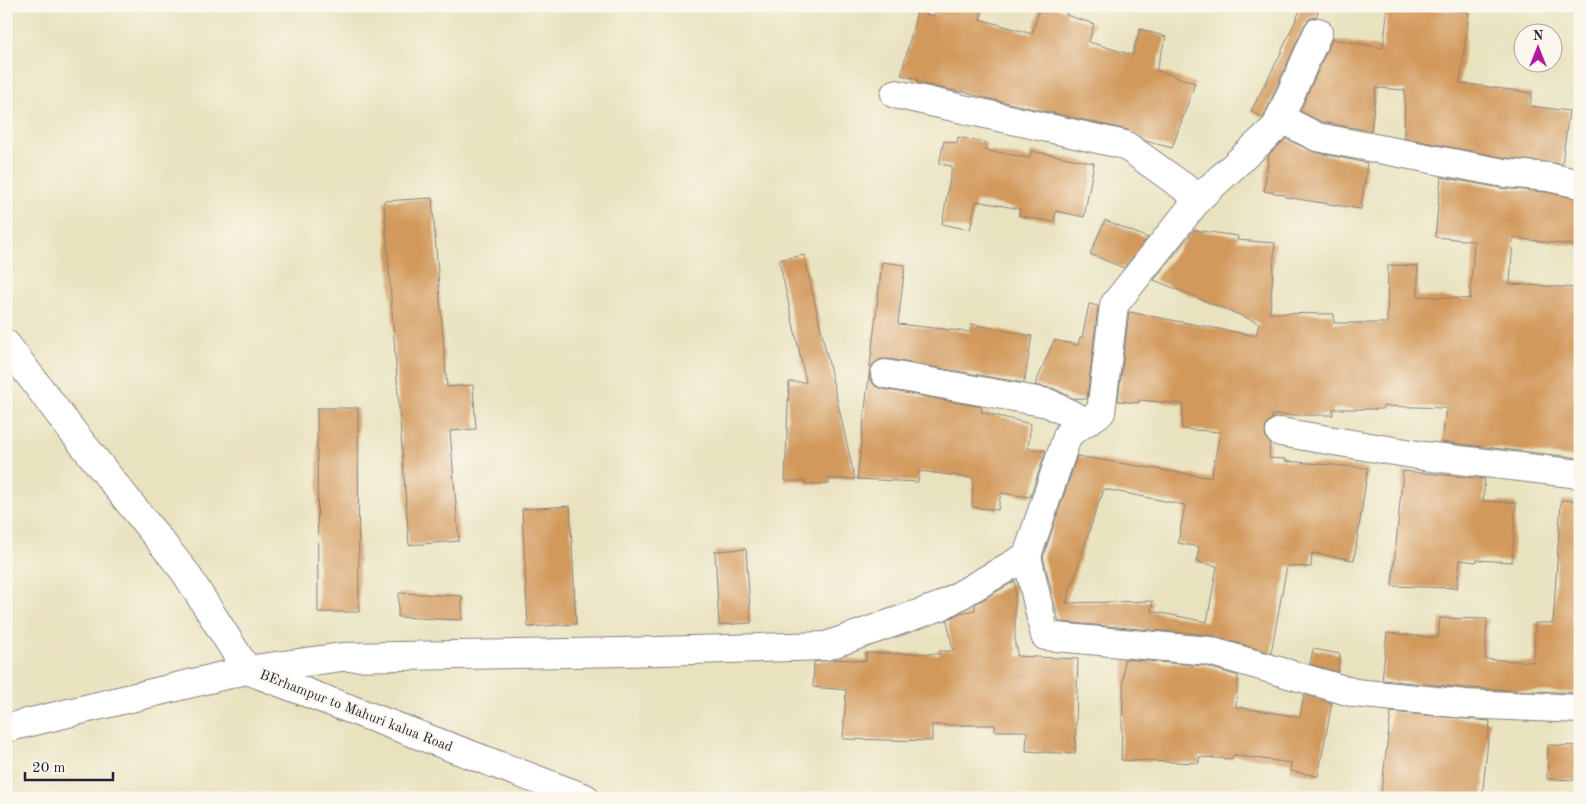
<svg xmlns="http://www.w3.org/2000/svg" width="1586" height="804" font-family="'Old Standard TT',serif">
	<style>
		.building { fill: #d2995c; fill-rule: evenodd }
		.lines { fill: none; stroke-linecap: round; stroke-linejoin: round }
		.street-casing { stroke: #86827d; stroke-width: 30 }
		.secondary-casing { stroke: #86827d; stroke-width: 30 }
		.street { stroke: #fff; stroke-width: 28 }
		.secondary { stroke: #fff; stroke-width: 28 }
		.labels { text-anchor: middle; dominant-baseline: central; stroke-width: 4.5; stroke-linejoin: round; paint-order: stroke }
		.street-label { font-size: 14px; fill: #22223b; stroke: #fbf7ec }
	</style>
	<rect width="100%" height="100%" fill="#fbf7ec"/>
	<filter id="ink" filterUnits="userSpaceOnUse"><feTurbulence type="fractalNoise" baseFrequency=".02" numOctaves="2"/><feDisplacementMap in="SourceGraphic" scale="10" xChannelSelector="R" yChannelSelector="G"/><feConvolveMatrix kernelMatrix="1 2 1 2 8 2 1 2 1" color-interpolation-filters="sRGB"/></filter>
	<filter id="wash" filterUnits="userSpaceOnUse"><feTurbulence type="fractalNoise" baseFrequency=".0096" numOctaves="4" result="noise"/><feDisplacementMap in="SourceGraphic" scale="20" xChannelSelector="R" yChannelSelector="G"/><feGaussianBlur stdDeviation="1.12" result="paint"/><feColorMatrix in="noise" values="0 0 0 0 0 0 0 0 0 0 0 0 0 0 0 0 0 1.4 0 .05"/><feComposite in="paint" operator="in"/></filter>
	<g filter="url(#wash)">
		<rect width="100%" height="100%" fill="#e9e2bf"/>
		<g id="blocks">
			<g class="building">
				<polygon points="937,6 984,6 980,19 1032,34 1040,6 1051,6 1067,11 1066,15 1094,24 1089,42 1132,55 1140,29 1166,37 1156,70 1195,83 1172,148 1146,141 1128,130 986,98 961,91 960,92 936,87 917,82 918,79 901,75 917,12 934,16"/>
				<polygon points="1302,6 1319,6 1317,16 1309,19 1304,26 1263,118 1251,111 1278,59"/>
				<polygon points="1388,7 1414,10 1414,8 1469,12 1460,83 1532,93 1530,106 1569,111 1562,164 1506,158 1404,138 1405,90 1376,88 1371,131 1322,122 1300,111 1332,39 1383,48"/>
				<polygon points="958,137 986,143 985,150 1030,158 1031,151 1094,163 1084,217 1056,211 1054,222 1019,216 1020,209 976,201 970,230 942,224 952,166 939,164 944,141 957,143"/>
				<polygon points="1286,139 1314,152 1367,163 1361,209 1285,197 1285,195 1264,191 1269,154"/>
				<path d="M1441,177L1501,188L1546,192L1580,199V246L1513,238L1510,284L1580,288V458L1442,442L1446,408L1383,406V409H1333V415H1272V419L1268,422L1265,430L1266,438L1270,444L1269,458L1286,459L1285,461L1368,468L1354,560L1312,553L1311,567L1287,566L1271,653L1211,635L1059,622L1043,557L1077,456L1211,478L1220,432L1182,429L1183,404L1139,400V403L1118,401L1129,312L1256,336L1259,323L1154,280L1194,230L1238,236L1237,240L1275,243L1270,313L1334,314V323H1387L1388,265L1418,266V296L1470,299L1474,241L1435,237ZM1104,489L1185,505L1178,543L1199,547L1196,562L1217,566L1207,622L1151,611L1153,601L1066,603L1100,498H1101Z"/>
				<polygon points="432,198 447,387 473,385 476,429 450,431 459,541 409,545 384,201"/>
				<polygon points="1105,220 1148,238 1124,268 1090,254"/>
				<polygon points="804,255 855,479 829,479 829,484 805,484 806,481 785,481 789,382 806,382 779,260"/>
				<polygon points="882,262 905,265 898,324 970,332 972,324 1032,336 1024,383 888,359 880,359 873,364 870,372 870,379 875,386 882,389 982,407 981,412 1031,424 1028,448 1046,451 1030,497 1001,493 998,510 972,507 973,478 919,471 918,482 857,479"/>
				<polygon points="1089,304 1098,306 1087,399 1072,398 1055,389 1035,385 1054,340 1078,345 1080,337 1082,338"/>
				<polygon points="317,408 358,408 359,612 318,612"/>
				<polygon points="1403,471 1485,479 1483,501 1516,503 1512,562 1477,560 1476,562 1460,560 1457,588 1392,586"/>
				<polygon points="1561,500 1580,501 1580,693 1467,688 1382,680 1387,633 1438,638 1440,618 1487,619 1485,659 1534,662 1535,623 1553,623"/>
				<polygon points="570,506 576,624 528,627 522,509"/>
				<polygon points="746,549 751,623 719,625 715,551"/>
				<polygon points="1015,581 1015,647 1017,647 1017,656 1078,659 1075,754 1026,751 1027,731 995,731 995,725 932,725 932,741 843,739 846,690 813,687 814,662 836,659 866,661 866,653 939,654 939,651 953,651 947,620 960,613 975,610 975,604"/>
				<polygon points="399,593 462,596 462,620 398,617"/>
				<polygon points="1313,649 1340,654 1338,672 1310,664"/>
				<polygon points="1124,659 1206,666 1238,676 1236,707 1300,717 1304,695 1332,703 1318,776 1290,771 1291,763 1233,755 1233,759 1199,757 1199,763 1121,760"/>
				<polygon points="1391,712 1490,721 1482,798 1416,798 1381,794"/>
				<polygon points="1548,745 1580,746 1580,780 1547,779"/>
			</g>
		</g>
	</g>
	<g filter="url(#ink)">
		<use href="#blocks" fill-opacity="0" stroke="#86827d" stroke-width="1"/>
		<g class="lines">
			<defs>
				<g id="street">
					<polyline points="895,94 1125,145 1199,198"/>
					<polyline points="1280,118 1317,137 1504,173 1548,177 1580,184"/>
					<polyline points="6,344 69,427 185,572 247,670 342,657 623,652 826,646 941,606 1027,556 1068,434 1101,412 1114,305 1199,198 1276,127 1318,32"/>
					<polyline points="885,374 1048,403 1086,422"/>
					<polyline points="1280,432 1424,456 1580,474"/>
					<polyline points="1027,556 1045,636 1209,651 1355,693 1466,704 1580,709"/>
				</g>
				<polyline id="secondary" points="6,728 247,670 585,798"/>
			</defs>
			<use href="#street" class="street-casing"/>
			<use href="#secondary" class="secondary-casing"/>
			<use href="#street" class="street"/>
			<use href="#secondary" class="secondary"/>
		</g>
	</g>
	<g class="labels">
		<g class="street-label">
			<text transform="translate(356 711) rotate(21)">BErhampur to Mahuri kalua Road</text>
		</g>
	</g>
	<rect width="1586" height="804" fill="none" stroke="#fbf7ec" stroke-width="25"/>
	<g transform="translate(1538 48)"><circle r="24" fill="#fbf7ec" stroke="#a4a2a5"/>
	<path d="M0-4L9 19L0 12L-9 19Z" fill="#b5179e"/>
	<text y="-8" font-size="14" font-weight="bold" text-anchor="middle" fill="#22223b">N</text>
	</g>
	<path d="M25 772v8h88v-8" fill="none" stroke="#22223b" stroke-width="2.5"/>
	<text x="32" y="772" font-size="15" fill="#22223b" stroke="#fbf7ec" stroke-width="4" paint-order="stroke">20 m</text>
</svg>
